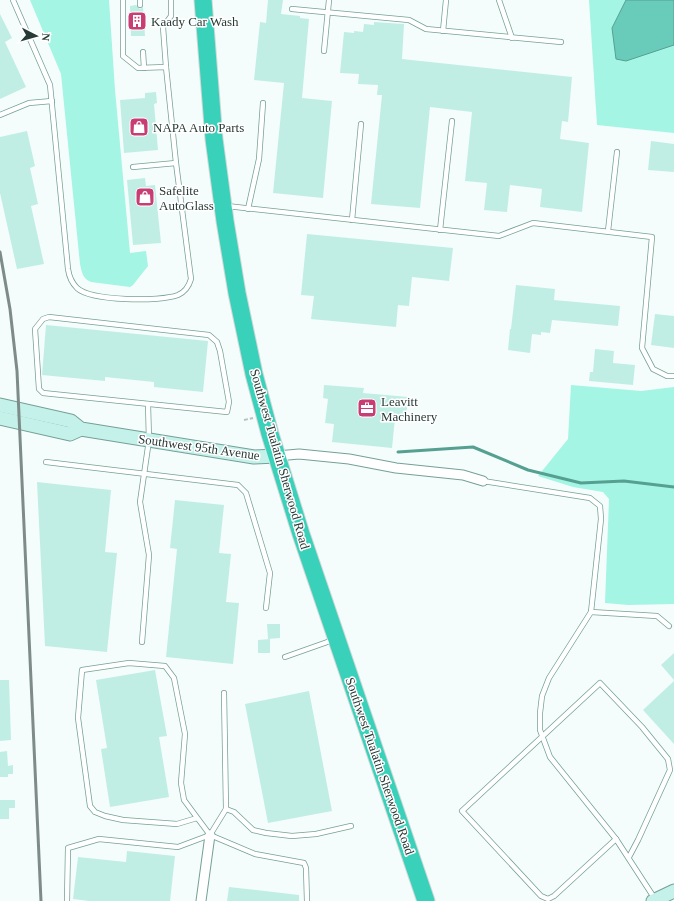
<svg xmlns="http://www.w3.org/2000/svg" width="674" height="901" font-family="Georgia,serif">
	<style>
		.green { fill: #a4f5e4 }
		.water { fill: #69ccba; stroke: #56a092 }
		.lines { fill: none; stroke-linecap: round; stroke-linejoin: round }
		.stream { stroke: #56a092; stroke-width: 3 }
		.building { fill: #c1eee4 }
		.lane-casing { stroke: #75a097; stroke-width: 6 }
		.street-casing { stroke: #75a097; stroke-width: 11 }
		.secondary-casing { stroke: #75a097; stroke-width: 15 }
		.highway-casing { stroke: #d4d8d7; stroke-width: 19 }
		.path { stroke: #b6c2bf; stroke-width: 2; stroke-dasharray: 4 2; stroke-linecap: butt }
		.lane { stroke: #fff; stroke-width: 4.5 }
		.street { stroke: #fff; stroke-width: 9 }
		.secondary { stroke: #c4f1ea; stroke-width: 13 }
		.highway { stroke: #39d1ba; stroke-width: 17 }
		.rail { stroke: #7e8c89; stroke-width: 3 }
		.labels { text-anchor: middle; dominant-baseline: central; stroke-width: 3; stroke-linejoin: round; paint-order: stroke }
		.poi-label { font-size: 13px; fill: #283a36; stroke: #fff; text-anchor: start }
		.street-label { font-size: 13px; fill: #283a36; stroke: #fff }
	</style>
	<rect width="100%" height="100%" fill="#f4fdfb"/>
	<g class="green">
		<path d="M30,0H109L115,90L130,253L146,251L148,266L133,285L130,287L91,282C82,278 82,272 80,264L61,74Z"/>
		<polygon points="589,0 674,0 674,133 597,125"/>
		<polygon points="571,385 641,391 674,387 674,604 628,605 605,603 609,499 603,492 573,487 538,476 568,439"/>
	</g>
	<polygon class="water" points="626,0 674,0 674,45 626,61 616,59 612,28"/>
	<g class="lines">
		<polyline class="stream" points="398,452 473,447 528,470 581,483 624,481 674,487"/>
	</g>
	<g class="building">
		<polygon points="268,0 283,0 281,14 300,16 300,18 309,19 302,98 332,101 323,198 273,193 284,83 254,80 260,22 266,23"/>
		<polygon points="136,5 140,9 143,7 145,36 131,36 130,6"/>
		<polygon points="0,14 12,38 5,42 26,87 0,99"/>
		<polygon points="374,22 404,24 402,59 572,77 568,122 562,121 560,139 589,143 582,212 540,207 542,189 510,185 507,212 484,210 487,183 465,181 472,112 430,107 420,208 371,204 382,95 377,95 378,85 358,84 359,74 340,73 344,32 354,33 354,31 363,32 364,24 374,25"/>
		<polygon points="156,92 157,103 154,104 158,150 124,153 120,100 145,98 145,93"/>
		<polygon points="27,131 35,166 30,168 38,204 31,206 44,264 17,269 0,193 0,137"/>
		<polygon points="651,141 674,144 674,172 648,170"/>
		<polygon points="145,178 146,186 155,185 161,243 133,245 127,180"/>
		<polygon points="307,234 453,248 449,281 412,277 409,306 398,305 396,327 311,319 314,296 301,295"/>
		<polygon points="516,285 555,289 554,300 620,306 618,326 552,320 550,333 541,332 541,335 532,334 530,353 508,350 510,329 511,329"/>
		<polygon points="655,314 674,316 674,348 651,345"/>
		<polygon points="46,325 208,341 203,392 154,387 154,382 105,377 105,381 42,375"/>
		<polygon points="595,349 614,351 613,363 635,365 633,385 589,381 590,372 593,372"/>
		<polygon points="324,385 364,388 363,393 408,397 406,419 395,418 392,448 332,442 334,424 325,423 328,399 323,398"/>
		<polygon points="37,482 111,490 105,552 117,553 107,652 45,646"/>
		<polygon points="175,500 224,505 219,553 231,554 226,602 239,603 233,664 166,657 177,549 170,548"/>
		<polygon points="267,624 280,624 280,638 268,639"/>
		<polygon points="270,639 270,653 258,653 258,640"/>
		<polygon points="674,653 674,680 661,665"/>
		<polygon points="155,670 167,736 159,737 169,797 110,807 101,749 107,748 96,680"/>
		<polygon points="0,680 9,680 11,740 0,741"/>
		<polygon points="674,681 674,744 643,710"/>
		<polygon points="309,691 332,811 268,823 245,704"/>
		<polygon points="7,751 8,766 13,765 13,774 8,774 8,777 0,777 0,752"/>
		<polygon points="0,800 15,800 15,808 9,808 9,819 0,819"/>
		<polygon points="127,851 175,856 170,901 89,901 73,899 78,857 126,862"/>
		<polygon points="229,887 299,895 299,901 227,901"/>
	</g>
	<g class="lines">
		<defs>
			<g id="lane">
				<path d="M13,0L50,85L68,269C69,276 72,283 77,288C91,301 160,302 178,295C185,292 189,286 191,279L176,163L166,67L138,68L123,56V0"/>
				<polyline points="140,0 140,5"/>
				<polyline points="499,0 512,38"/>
				<polyline points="292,9 409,20 426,29 561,42"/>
				<polyline points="443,31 446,0"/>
				<polyline points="324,51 329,0"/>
				<polyline points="143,52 144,68"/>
				<polyline points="166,67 163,27 171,16 171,0"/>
				<polyline points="0,115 29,103 52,101"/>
				<polyline points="133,167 176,163"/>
				<polyline points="227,206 499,236 533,223 652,237 642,348 653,369 667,376 674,376"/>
				<polyline points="248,209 259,159 263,103"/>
				<polyline points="352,220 361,124"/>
				<polyline points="440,230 452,121"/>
				<polyline points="608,231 617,152"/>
				<polygon points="49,317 209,335 217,342 220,351 229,402 227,412 43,393 39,389 35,329 43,319"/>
				<polyline points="46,462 238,485 246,493 270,573 266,608"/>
				<polyline points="483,481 590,498 600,506 601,519 591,612 549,678 542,696 540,713 540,730 550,757 616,839 655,899"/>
				<polyline points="591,612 657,616 669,626"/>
				<polyline points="142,642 149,555 140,502 149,440 148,404"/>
				<polyline points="285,657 333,640"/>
				<polyline points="224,693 226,809"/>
				<polyline points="197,818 177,824 123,820 105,816 95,812 90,806 78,718 82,670 129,663 165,666 174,678 185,734 181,783 184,800 210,835 255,854 304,863 306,868 307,901"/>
				<polyline points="616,839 554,896 548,899 541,896 462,811 600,683 642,727 668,759 670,770 638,840 629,857"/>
				<polyline points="67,901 68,848 99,839 178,847 210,835 226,809 234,812 253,830 266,833 292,836 316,834 351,826"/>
			</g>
			<g id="street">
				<polyline points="277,456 299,454 349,459 396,468 463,475 483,481"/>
				<polyline points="201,901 210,835"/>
			</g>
			<g id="secondary">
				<polyline points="0,405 71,421 81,429 254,457 277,456"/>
				<polyline points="0,418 70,434 81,429"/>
				<polyline points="653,901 674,891"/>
			</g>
			<polyline id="highway" points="203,0 214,139 225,221 237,293 254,374 270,434 301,534 426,901"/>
		</defs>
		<use href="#lane" class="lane-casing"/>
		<use href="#street" class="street-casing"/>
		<use href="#secondary" class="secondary-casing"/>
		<use href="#highway" class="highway-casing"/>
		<polyline class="path" points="244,420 253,418"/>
		<use href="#lane" class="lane"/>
		<use href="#street" class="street"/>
		<use href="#secondary" class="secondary"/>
		<use href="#highway" class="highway"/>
		<polyline class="rail" points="0,252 10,309 17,371 41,901"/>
	</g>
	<defs>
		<symbol id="building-square" viewBox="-11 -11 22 22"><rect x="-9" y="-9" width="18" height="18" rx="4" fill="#c73d74" stroke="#fff"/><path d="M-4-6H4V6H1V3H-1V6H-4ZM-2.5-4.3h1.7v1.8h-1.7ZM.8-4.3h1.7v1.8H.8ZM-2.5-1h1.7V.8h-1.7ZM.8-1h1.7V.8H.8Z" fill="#fff"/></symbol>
		<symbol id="shop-square" viewBox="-11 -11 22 22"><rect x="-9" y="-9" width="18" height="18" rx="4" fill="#c73d74" stroke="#fff"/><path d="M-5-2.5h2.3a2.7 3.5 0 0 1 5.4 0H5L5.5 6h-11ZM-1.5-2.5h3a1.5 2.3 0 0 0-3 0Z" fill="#fff"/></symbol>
		<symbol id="office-square" viewBox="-11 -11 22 22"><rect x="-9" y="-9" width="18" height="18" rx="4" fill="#c73d74" stroke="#fff"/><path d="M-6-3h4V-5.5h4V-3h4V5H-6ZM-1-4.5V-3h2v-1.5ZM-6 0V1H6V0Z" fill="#fff"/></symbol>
	</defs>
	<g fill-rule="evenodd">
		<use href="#building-square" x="126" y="10" width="22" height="22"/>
		<use href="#shop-square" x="128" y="116" width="22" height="22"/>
		<use href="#shop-square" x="134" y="186" width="22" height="22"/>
		<use href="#office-square" x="356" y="397" width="22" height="22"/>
	</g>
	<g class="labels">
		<g class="poi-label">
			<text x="151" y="21">Kaady Car Wash</text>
			<text x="153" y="127">NAPA Auto Parts</text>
			<text x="159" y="190">Safelite<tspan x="159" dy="15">AutoGlass</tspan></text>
			<text x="381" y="401">Leavitt<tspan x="381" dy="15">Machinery</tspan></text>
		</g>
		<g class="street-label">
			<text transform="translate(199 447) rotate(8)">Southwest 95th Avenue</text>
			<text transform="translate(280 459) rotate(74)">Southwest Tualatin Sherwood Road</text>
			<text transform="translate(380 766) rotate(71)">Southwest Tualatin Sherwood Road</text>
		</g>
	</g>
	<g transform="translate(36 36) rotate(96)" stroke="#ffffff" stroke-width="3" paint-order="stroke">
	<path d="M0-3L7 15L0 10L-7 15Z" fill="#283a36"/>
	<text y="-6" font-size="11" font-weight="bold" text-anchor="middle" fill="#283a36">N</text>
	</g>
</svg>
